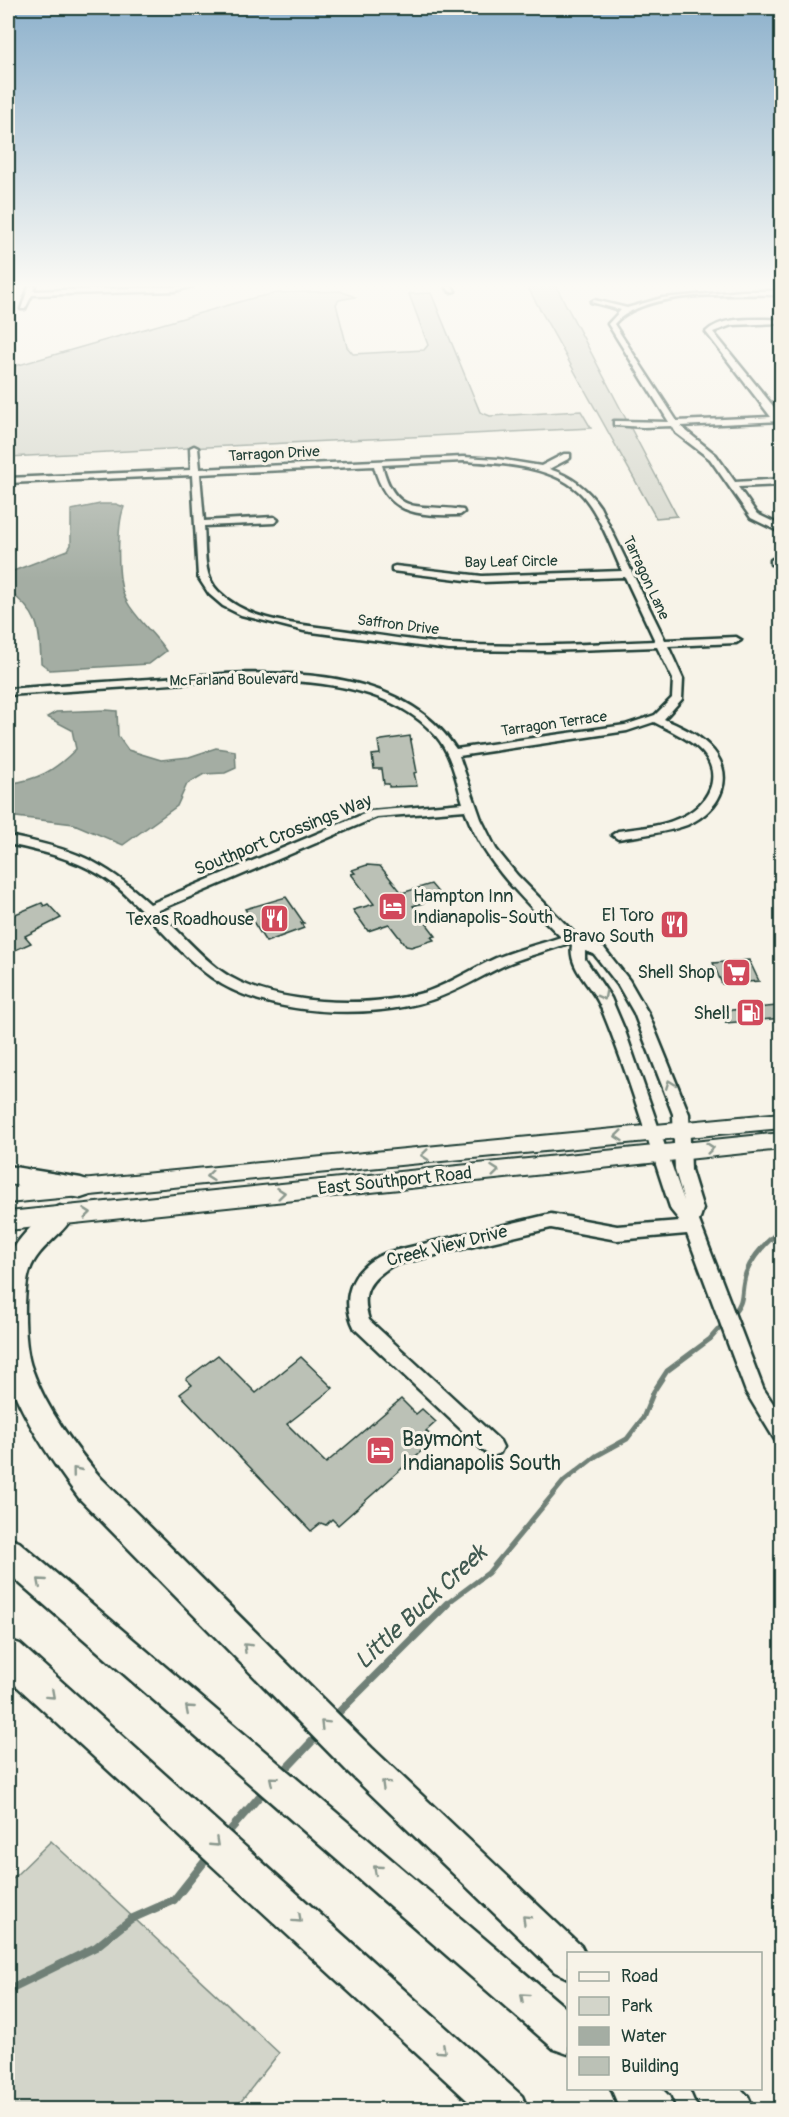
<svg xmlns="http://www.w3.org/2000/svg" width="789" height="2117" font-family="Pangolin,sans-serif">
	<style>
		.green { fill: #d3d5ca; stroke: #79897f; stroke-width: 1.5 }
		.water { fill: #a4ada3; stroke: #6f8077; stroke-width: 1.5 }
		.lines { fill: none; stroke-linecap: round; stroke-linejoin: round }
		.stream-far1 { stroke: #6f8077; stroke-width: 5 }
		.stream { stroke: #6f8077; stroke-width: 8 }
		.building { fill: #bbc1b6; stroke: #1f3d34; stroke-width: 1.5 }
		.minor-casing { stroke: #1f3d34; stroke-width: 5 }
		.major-casing { stroke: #1f3d34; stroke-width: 4 }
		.highway-casing { stroke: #1f3d34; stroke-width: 5 }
		.minor { fill: #f7f3e8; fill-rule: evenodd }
		.major { fill: #f7f3e8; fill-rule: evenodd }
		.highway { fill: #f7f3e8; fill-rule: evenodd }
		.oneway { stroke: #8b988e }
		.labels { text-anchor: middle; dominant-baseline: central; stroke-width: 6; stroke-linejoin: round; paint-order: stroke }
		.far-street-label { font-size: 15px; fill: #1f3d34; stroke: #f7f3e8 }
		.street-label { font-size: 18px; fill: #1f3d34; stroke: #f7f3e8 }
		.poi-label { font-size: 18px; fill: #1f3d34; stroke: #f7f3e8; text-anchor: end }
		.near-poi-label { font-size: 21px; fill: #1f3d34; stroke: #f7f3e8; text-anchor: start }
		.near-water-label { font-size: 24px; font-style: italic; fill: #405950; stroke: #f7f3e8 }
	</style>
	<rect width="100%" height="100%" fill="#f7f3e8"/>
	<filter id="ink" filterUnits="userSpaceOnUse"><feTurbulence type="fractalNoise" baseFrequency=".0167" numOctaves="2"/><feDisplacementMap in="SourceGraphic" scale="12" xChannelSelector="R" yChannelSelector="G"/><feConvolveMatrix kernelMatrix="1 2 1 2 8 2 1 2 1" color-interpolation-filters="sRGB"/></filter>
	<g filter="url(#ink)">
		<g class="green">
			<polygon points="527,286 556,286 677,516 656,518"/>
			<polygon points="340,291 355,297 339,300 336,304 347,347 353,354 424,350 428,345 409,294 431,293 480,412 490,416 581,411 591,428 8,457 8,368 253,298 278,293"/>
			<polygon points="51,1841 279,2053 235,2109 8,2109 8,1883"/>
		</g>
		<g class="water">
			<path d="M100,504H116L124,507C117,524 116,583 126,600C136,619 154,633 166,651L149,664L50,670L41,663C40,627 38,612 8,591V573L68,550L71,545V510Z"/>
			<path d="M106,710L117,711L118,736L128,750L161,760L189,757L216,748L235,751L236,768L225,773L204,774L187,784L177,806L123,845L74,824L8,816V784C39,779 53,772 76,749L72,730L47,717L56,712Z"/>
		</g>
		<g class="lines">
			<g class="stream-far1">
				<path d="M731,1316C747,1300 739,1293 746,1273C753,1255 767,1241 782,1229"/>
				<polyline points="445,1605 488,1573 564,1481 596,1456 627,1439 643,1418 654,1391 667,1371 710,1339 725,1322"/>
			</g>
			<g class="stream">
				<polyline points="335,1716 447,1604"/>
				<polyline points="281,1774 319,1734"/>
				<polyline points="225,1836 265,1790"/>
				<polyline points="8,1990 96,1947 131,1919 174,1900 209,1856"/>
			</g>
		</g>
		<g class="building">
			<polygon points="410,736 417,772 414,773 417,786 389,787 389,784 384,784 382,769 374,769 372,755 380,754 378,741 382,740"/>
			<polygon points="367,865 380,866 402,893 431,884 442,897 413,906 436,936 431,937 434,940 411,947 406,946 389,924 368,931 353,910 374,904 351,874 355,873 352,870"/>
			<polygon points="286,897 304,923 301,923 304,928 266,942 245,909"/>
			<polygon points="42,903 44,906 48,904 61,918 25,936 31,943 13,951 8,944 8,917"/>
			<polygon points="749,960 759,981 722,984 713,963"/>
			<polygon points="777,1006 782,1018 726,1023 721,1011"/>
			<polygon points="218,1355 256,1393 301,1357 333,1388 287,1424 326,1463 401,1399 416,1414 422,1409 436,1422 426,1431 435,1439 338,1525 332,1519 326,1525 321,1523 311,1531 180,1394 192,1385 186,1379"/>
		</g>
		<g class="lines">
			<defs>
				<g id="minor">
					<polygon points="29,286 35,286 33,291 193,286 175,291 32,295 25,309 21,309"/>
					<polygon points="446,286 452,286 455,291 450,292"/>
					<path d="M743,291H782V295C737,295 645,289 614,324L677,421L771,417L706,332C723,315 758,320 782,319V323L732,325L713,332L782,417V421L680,426L716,455L735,482L782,479V485L738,487L757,514L782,526V533L751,518L710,459L676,433L672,426L643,427L614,425V421H617L669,422L608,324L621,310L591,302L594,300L627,308L662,298Z"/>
					<path d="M194,446L198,448L200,469L463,457L498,459L541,466L564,454H570V458L549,469C571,476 587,488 600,507L665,640L736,637L741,640L736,643L668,646L683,679L682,699L664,719C679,726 696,733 708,745C738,773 722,810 687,825C665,833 641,835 618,839L612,835L618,831C638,828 659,827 677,819C708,807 727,774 698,748C686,737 669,730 654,722L627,731L459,756L481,819L496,849L517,875L574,933L586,942L604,948L629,980L648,1013L689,1114L691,1170L703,1209L699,1221L763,1388L782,1417V1443L775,1440L746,1392L687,1234L617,1240L551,1228L393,1265C370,1280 360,1291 369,1320L500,1441L503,1447L500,1453L493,1456L486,1453L355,1329C338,1296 354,1264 389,1252L551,1214L617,1226L680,1221L671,1210C648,1142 628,1072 600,1005C591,985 568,968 572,945L569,943C548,951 525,956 505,965C480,977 458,991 431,1000C371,1020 263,1016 211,977C177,952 149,914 116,886C85,861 46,852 8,844V836C72,849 102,859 150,904L371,811L463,803C456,780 452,755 436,736C374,663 229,680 144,686C99,689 53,692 8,695V689C55,685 103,682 150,679C246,672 395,655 456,749L625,725L655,715L672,698L673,679L657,647L548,651L449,650L304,631L241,615L223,606L209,594L198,577L192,475L8,483V478L191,470L190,448ZM463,461C501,463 558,466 584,497C601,518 611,547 622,571L482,576L395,566L392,567V571L482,582L625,577L655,641C587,644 518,648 450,644C413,641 378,635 341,630C300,624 249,623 218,591C202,575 206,547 204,526L274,523L278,520L274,517L204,521L200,474L374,466C386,514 415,516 460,515L464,512L463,510C420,503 396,519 382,465ZM465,810C482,861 524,900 561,937C540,944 517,950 496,958C472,969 451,983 426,992C370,1009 269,1006 221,971C198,954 178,930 157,911L377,817ZM585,951L594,954L618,985L634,1013L673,1114L675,1170L684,1201L625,1031L611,998L585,959Z"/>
					<polygon points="782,554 782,561 771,564 771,560"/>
				</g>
				<g id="major">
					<polygon points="782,1113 782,1128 8,1203 8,1187"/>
					<polygon points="782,1133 782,1149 8,1230 8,1212"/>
				</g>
				<g id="highway">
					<polygon points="8,1166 81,1178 90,1181 93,1188 90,1195 81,1198 8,1184"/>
					<path d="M60,1206L69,1209L73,1216C62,1236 38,1247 30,1270C22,1291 24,1349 32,1369C46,1409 74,1446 101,1478L372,1748L581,1946L585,1954H568V1978L555,1972L348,1772L79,1498C52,1462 25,1422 9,1380C6,1374 5,1269 8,1261C12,1243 43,1212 60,1206Z"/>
					<polygon points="8,1538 19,1542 568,2010 568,2054 554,2049 8,1573"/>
					<polygon points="8,1640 20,1644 522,2096 528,2110 478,2110 8,1678"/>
					<polygon points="611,2088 661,2088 669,2096 675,2110 625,2110 617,2102"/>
					<polygon points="691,2088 740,2088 748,2096 754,2110 705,2110 697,2102"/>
				</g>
			</defs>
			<use href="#minor" class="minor-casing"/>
			<use href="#major" class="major-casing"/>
			<use href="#highway" class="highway-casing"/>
			<use href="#minor" class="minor"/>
			<use href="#major" class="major"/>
			<use href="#highway" class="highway"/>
		</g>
		<defs><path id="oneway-chevron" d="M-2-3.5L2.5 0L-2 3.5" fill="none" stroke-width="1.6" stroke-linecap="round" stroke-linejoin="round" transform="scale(1.5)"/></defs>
		<g class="oneway">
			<use href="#oneway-chevron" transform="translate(603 996) rotate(62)"/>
			<use href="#oneway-chevron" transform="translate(670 1084) rotate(-111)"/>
			<use href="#oneway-chevron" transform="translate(619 1136) rotate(174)"/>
			<use href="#oneway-chevron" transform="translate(710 1148) rotate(-6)"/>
			<use href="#oneway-chevron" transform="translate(425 1155) rotate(174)"/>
			<use href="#oneway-chevron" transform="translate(495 1171) rotate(-6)"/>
			<use href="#oneway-chevron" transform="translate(210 1176) rotate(174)"/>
			<use href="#oneway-chevron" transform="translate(281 1193) rotate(-6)"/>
			<use href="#oneway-chevron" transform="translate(87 1213) rotate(-6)"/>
			<use href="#oneway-chevron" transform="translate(76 1471) rotate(-129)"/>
			<use href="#oneway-chevron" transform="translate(41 1582) rotate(-139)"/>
			<use href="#oneway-chevron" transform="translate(247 1647) rotate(-136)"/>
			<use href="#oneway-chevron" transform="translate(51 1695) rotate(42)"/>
			<use href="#oneway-chevron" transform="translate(189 1709) rotate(-139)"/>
			<use href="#oneway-chevron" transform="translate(324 1724) rotate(-135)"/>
			<use href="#oneway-chevron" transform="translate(273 1780) rotate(-140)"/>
			<use href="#oneway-chevron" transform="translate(385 1784) rotate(-136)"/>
			<use href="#oneway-chevron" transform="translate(215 1843) rotate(43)"/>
			<use href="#oneway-chevron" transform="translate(377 1869) rotate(-139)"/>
			<use href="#oneway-chevron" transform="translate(298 1919) rotate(42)"/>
			<use href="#oneway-chevron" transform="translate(526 1919) rotate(-136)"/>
			<use href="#oneway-chevron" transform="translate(524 1997) rotate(-139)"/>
			<use href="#oneway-chevron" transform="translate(442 2050) rotate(42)"/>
		</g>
	</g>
	<linearGradient id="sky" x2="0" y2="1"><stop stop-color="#8db1cc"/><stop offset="0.49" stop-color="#fbfaf5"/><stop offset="1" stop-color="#fbfaf5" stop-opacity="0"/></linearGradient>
	<rect width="789" height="582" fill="url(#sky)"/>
	<defs>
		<symbol id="hotel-square" viewBox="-11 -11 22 22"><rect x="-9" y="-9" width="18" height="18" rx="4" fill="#d1495b" stroke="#f7f3e8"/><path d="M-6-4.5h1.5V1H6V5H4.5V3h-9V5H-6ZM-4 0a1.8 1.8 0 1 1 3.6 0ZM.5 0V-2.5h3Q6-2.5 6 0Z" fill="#fff"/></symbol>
		<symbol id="restaurant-square" viewBox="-11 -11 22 22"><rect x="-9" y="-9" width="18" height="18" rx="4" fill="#d1495b" stroke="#f7f3e8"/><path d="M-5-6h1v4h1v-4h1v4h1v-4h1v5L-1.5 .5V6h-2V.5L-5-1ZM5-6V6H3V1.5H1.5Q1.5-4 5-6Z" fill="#fff"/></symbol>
		<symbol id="supermarket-square" viewBox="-11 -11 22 22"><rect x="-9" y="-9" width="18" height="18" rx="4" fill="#d1495b" stroke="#f7f3e8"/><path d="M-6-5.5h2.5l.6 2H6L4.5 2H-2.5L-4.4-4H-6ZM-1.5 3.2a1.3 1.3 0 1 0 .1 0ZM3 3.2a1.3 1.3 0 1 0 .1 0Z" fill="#fff"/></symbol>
		<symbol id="fuel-square" viewBox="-11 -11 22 22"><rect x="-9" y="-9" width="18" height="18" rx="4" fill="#d1495b" stroke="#f7f3e8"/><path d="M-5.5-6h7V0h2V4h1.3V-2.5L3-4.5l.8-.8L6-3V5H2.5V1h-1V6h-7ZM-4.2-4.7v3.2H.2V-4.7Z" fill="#fff"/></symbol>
	</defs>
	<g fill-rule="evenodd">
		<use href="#hotel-square" x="376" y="890" width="33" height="33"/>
		<use href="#restaurant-square" x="258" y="902" width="33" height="33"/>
		<use href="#restaurant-square" x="658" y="908" width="33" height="33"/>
		<use href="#supermarket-square" x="720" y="956" width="33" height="33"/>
		<use href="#fuel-square" x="734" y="996" width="33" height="33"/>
		<use href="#hotel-square" x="364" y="1434" width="33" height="33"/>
	</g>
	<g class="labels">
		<g class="far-street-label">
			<text transform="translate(274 454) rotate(-3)">Tarragon Drive</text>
			<text transform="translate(511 562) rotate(-1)">Bay Leaf Circle</text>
			<text transform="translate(646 578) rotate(65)">Tarragon Lane</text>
			<text transform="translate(398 625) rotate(7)">Saffron Drive</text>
			<text transform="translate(234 680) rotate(-1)">McFarland Boulevard</text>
			<text transform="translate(554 724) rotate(-8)">Tarragon Terrace</text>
		</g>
		<g class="street-label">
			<text transform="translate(283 835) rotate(-22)">Southport Crossings Way</text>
			<text transform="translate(395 1181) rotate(-6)">East Southport Road</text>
			<text transform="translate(447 1246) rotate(-14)">Creek View Drive</text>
		</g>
		<g class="poi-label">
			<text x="413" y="896" text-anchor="start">Hampton Inn<tspan x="413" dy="21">Indianapolis-South</tspan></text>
			<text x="654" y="915">El Toro<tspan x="654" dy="21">Bravo South</tspan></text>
			<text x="254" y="919">Texas Roadhouse</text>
			<text x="715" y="972">Shell Shop</text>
			<text x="730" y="1013">Shell</text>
		</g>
		<g class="near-poi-label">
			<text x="402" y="1439">Baymont<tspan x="402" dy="24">Indianapolis South</tspan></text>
		</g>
		<g class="near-water-label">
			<text transform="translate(421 1607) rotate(-43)">Little Buck Creek</text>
		</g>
	</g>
	<rect width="789" height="2117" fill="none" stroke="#f7f3e8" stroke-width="30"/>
	<rect x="15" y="15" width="759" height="2087" fill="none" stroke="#1f3d34" stroke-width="2" filter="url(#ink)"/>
	<rect x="567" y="1952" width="195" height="138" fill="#f7f3e8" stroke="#a1aaa0" stroke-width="1.5"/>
	<rect x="579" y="1972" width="30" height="9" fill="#f7f3e8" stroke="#a1aaa0" stroke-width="1.5"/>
	<text x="621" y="1982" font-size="18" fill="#1f3d34">Road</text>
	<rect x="579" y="1997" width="30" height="18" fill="#d3d5ca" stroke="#a1aaa0" stroke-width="1.5"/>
	<text x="621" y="2012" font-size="18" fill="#1f3d34">Park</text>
	<rect x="579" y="2027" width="30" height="18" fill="#a4ada3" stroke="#a1aaa0" stroke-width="1.5"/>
	<text x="621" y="2042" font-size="18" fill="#1f3d34">Water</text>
	<rect x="579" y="2057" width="30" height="18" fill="#bbc1b6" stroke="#a1aaa0" stroke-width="1.5"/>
	<text x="621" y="2072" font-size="18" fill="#1f3d34">Building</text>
</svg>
